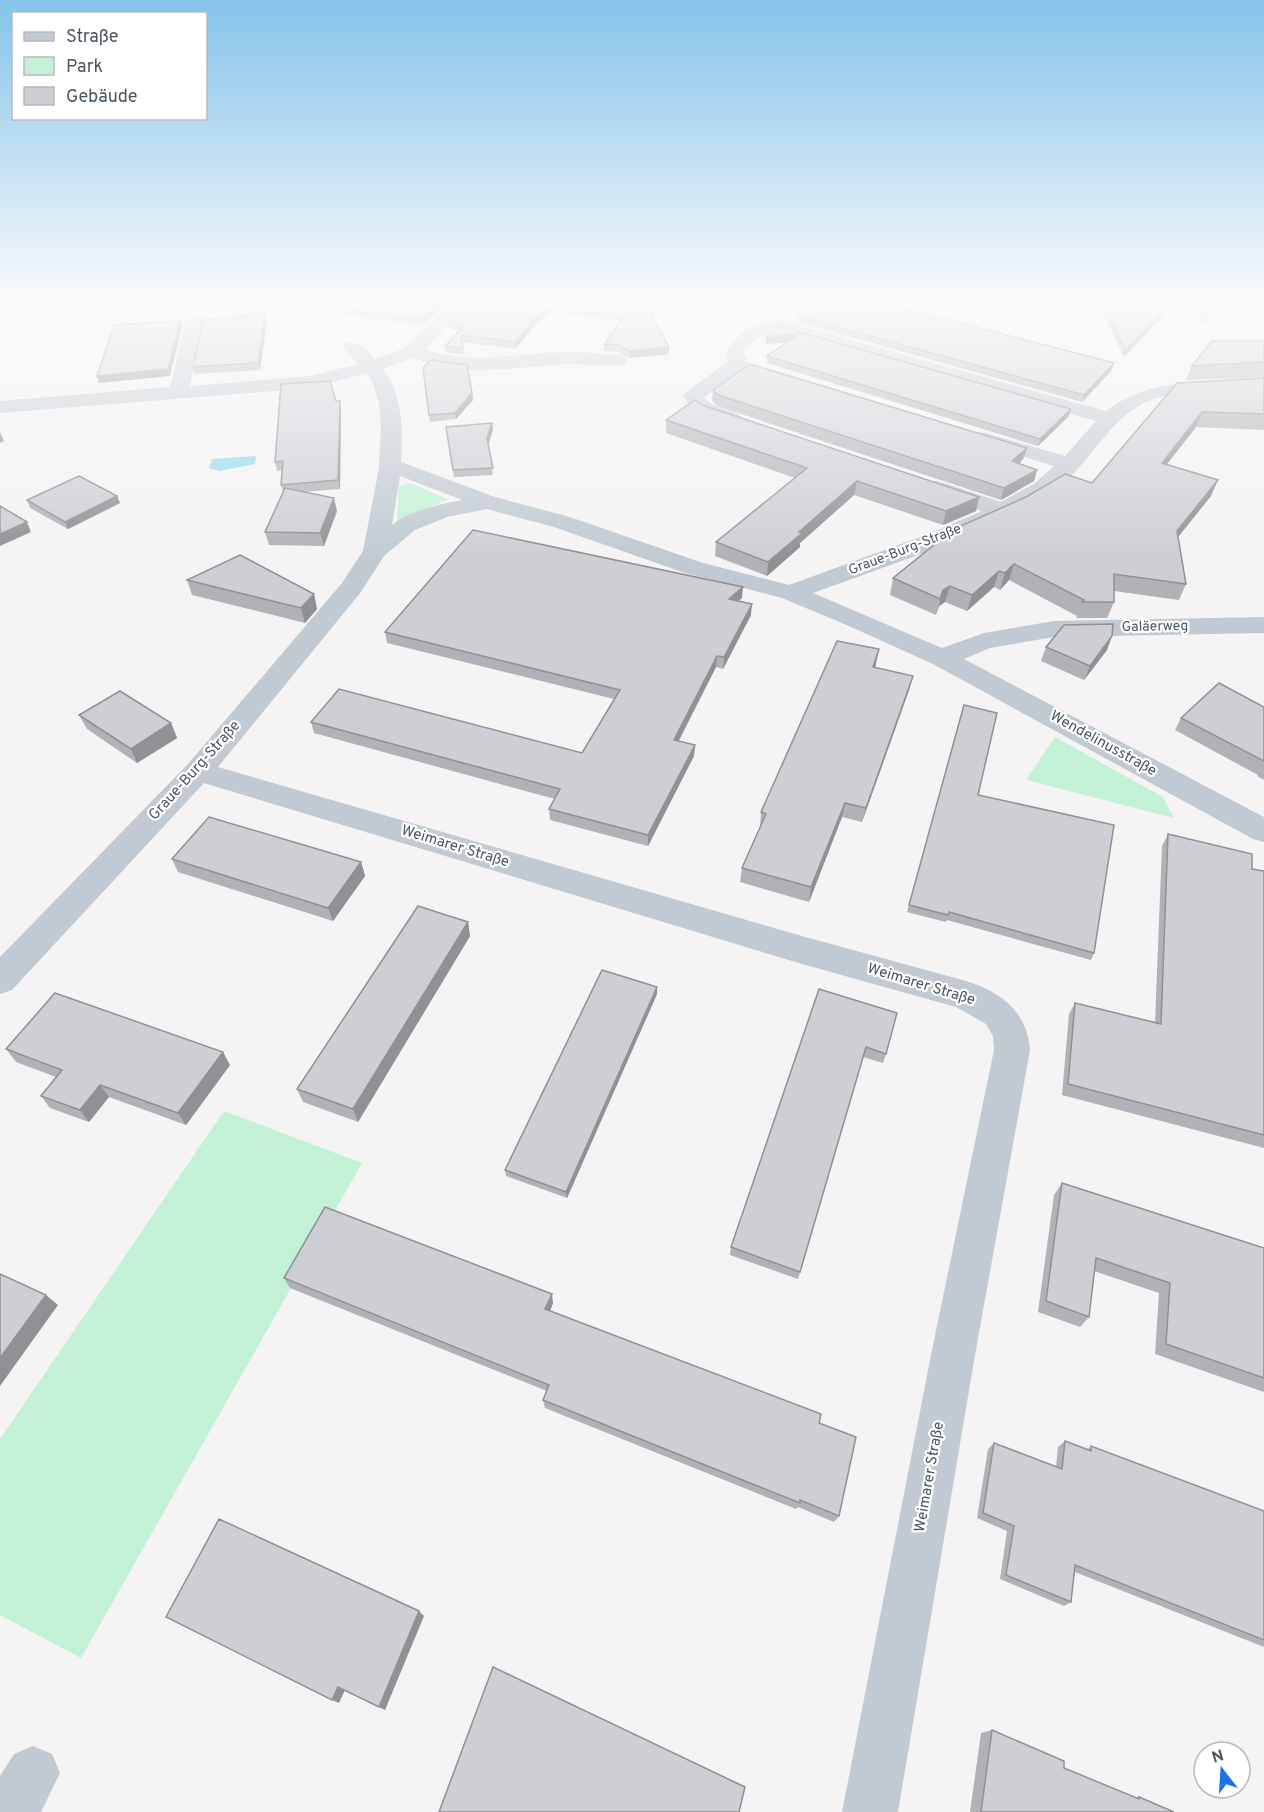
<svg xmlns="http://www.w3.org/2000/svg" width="1264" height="1812" font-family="Overpass,sans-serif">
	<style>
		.green { fill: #c3f1d5 }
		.water { fill: #90daee }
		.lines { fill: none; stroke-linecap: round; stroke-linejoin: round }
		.minor { fill: #c1cad2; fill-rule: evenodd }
		.wall { fill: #b0b2b7 }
		.shaded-wall { fill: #909195 }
		.building { fill: #cdcfd5; stroke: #909195; stroke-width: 1.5 }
		.labels { text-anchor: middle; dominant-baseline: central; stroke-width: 4.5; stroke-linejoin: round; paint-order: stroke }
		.far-street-label { font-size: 14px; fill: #4a5661; stroke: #fff }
		.street-label { font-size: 15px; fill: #4a5661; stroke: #fff }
	</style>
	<rect width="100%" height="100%" fill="#f5f3f3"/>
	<g class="green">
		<polygon points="0,304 246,304 0,319"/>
		<polygon points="410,483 448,499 397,522 399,486"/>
		<polygon points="1055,737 1163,797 1174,818 1026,780"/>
		<polygon points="224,1111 362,1163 81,1658 0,1615 0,1439"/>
	</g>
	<polygon class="water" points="256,456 255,464 219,471 209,468 212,459"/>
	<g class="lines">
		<g class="minor">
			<path d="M448,304H467L425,350C477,365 515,353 567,352C584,352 601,354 618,354L625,356L628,360L625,364L618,366L567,364L479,371L439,366L413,358L383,369C403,396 403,429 401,462L495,497L570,517L703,563L789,585L926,535L982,511L928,493L925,488L928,483L936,481L944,483L1001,502L1035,483L1054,466L976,442L972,438L976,434L983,432L990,434L1065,456L1096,421L779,331C763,332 753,340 743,353L748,363L745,367L704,397C714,411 736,407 744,420L741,424C720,430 692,414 683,395L728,361L725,353C739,332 754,322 780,320L1106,411C1150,376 1211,382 1264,379V391C1233,392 1178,390 1151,400C1133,407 1120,419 1108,433C1090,453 1071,481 1048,495C975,538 892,564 813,593L942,648L984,633L1054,621L1264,617V633L1054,637L990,648L964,659L1264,817V842L1253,839L933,664L849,626L782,598L685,573L554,527L487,509L447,517L415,530L384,556L361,592L218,767L802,936L966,981C1001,992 1027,1011 1030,1050L975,1355L898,1812H842L931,1355L994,1050L993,1036L986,1024L956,1007L802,964L204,783L12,990L0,994V957L188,764L342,583L363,551L379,468L381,425L379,404L374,386L367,373L312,388L0,413V401L170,387L186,320L189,316H201L204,320L190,386L311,376L358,364L343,347L345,343C359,340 366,349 375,359L405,348ZM400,476L462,500C438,505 411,510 392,525Z"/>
			<polygon points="1189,304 1207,304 1216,318 1213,322 1201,322"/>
			<polygon points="33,1746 52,1754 60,1773 41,1812 0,1812 0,1776 14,1754"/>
		</g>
	</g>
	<g class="wall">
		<polygon points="444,304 424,325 340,314 339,308"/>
		<polygon points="463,304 647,307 669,354 629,358 619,352 604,351 604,345 621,321 552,312 537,323 515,349 462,342 464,355 446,352 445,346 461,330 448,328 447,322"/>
		<polygon points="1098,304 1164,304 1166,308 1164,314 1124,357"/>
		<polygon points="798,316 1112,370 1082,402 797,322"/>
		<polygon points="267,320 260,370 195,374 193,367"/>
		<polygon points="781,327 1069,416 1038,446 767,363 767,356 788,342 766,344 766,337"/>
		<polygon points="1264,341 1264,377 1186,380 1192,366"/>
		<polygon points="423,368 472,393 473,400 456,419 430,422"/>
		<polygon points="1264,378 1264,430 1196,427 1167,464 1211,496 1178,537 1186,584 1179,600 1114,591 1114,602 1107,618 1076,618 1077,616 1009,580 1000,590 994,587 967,611 945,602 939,606 936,615 890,595 893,578 1092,483 1177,383"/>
		<polygon points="713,390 1027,448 1023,459 1019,464 1037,470 1034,481 1001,500 717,406 712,401"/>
		<polygon points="336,401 341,410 340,489 303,492 337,511 324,546 269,545 265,532 283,492 281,485 282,470 277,471 275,462"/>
		<polygon points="702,405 979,497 976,511 943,525 854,495 800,543 800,547 767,576 715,556 716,542 795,478 666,433 666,420"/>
		<polygon points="492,423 493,430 488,444 493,475 454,477 446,427"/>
		<polygon points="117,496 120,503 68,529 30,508 27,500"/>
		<polygon points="187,580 314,594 317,609 305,623 192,595"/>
		<polygon points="742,598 738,601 751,615 723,669 716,667 679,741 695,745 694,756 648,846 550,820 549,809 555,799 314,733 311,722 582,753 614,699 387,643 385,632"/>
		<polygon points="1046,647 1107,650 1084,680 1041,661"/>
		<polygon points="876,664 875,668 913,676 909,690 862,822 842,817 809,902 740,882 742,868 760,827 761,812"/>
		<polygon points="964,705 978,795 1094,953 1091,960 947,920 946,922 907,912"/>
		<polygon points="1264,707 1264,780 1257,776 1258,775 1175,730 1181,718"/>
		<polygon points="79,715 171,723 177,738 137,763 87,729"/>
		<polygon points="1168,834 1252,869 1264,871 1264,1148 1062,1095 1069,1014 1075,1003 1155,1022 1162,846"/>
		<polygon points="172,859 361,862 365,876 333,921 178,872"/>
		<polygon points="468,922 470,936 358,1122 303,1102 297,1089"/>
		<polygon points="819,989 886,1054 883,1063 863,1057 798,1279 730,1255 731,1247"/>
		<polygon points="657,994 567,1198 506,1176 505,1170"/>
		<polygon points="6,1049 230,1065 186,1125 109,1097 89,1122 50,1108 41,1096 56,1077 16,1062"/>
		<polygon points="1062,1183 1264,1248 1264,1392 1155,1354 1159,1293 1094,1271 1089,1317 1080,1327 1038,1312 1054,1195"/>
		<polygon points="284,1278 553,1303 550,1311 819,1423 839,1516 834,1522 798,1507 796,1509 545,1408 543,1400 547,1391 290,1288"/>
		<polygon points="1065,1441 1088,1449 1091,1446 1264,1511 1264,1647 1075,1572 1071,1602 1064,1606 1000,1579 1007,1531 977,1518 988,1449 994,1443 1056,1467 1058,1447"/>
		<polygon points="992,1730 1064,1768 1134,1797 1139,1797 1174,1812 970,1812 981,1733"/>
	</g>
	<g class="shaded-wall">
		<polygon points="437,304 444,304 424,325 423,319"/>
		<polygon points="551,306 552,312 537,323 515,349 515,342 536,317"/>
		<polygon points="1166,308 1164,314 1124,357 1126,350"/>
		<polygon points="265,314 267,320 260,370 258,363"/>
		<polygon points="180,321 182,328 170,376 99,383 97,376"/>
		<polygon points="799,334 798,341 766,344 766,337"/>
		<polygon points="669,347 669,354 629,358 629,351"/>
		<polygon points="1114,363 1112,370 1082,402 1084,395"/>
		<polygon points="472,393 473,400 456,419 455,413"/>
		<polygon points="340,401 341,410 340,489 338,480"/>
		<polygon points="1071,409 1069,416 1038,446 1040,439"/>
		<polygon points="1202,412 1196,427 1156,478 1162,463"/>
		<polygon points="492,423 493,430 488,445 487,438"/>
		<polygon points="0,432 4,441 0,443"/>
		<polygon points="1027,448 1023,459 1009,473 1012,461"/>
		<polygon points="1037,470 1034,481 1001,500 1004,488"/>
		<polygon points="1218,480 1211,496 1170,547 1177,531"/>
		<polygon points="857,481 854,495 800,543 800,547 767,576 768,562 799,532"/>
		<polygon points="117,496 120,503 68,529 65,522"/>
		<polygon points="979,497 976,511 943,525 946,511"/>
		<polygon points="334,498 337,511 324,546 320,533"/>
		<polygon points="27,522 31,532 0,546 0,534"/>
		<polygon points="1014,564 1009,580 1000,590 1005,573"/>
		<polygon points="999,571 994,587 967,611 972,595"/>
		<polygon points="950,586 945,602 939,606 936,615 943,590"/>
		<polygon points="743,587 742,598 728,610 729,599"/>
		<polygon points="314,594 317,609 305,623 301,608"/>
		<polygon points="752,604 751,615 723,669 724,657"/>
		<polygon points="1112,636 1107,650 1084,680 1090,666"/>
		<polygon points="879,649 876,664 870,682 873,667"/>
		<polygon points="717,656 716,667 673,751 674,740"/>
		<polygon points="913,676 909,690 862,822 866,808"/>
		<polygon points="171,723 177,738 137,763 131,749"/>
		<polygon points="695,745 694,756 648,846 648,835"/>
		<polygon points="845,803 842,817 809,902 811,887"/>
		<polygon points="361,862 365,876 333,921 328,908"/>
		<polygon points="468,922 470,936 358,1122 353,1109"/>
		<polygon points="657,987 657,994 567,1198 566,1192"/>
		<polygon points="223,1052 230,1065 186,1125 178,1113"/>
		<polygon points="100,1085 109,1097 89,1122 80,1110"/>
		<polygon points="552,1294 553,1303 547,1319 545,1309"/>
		<polygon points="46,1295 58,1305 0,1386 0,1358"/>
		<polygon points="419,1611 424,1616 385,1710 379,1707"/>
		<polygon points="338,1687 345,1690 339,1703 332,1700"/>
	</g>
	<g class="building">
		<polygon points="343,304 437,304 423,319 339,308"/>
		<polygon points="463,304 646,304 669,347 629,351 619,345 604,345 625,315 551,306 536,317 515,342 461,335 463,348 445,346 466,324 447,322"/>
		<polygon points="815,304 887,304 1114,363 1084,395 798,316"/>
		<polygon points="1103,304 1164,304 1166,308 1126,350"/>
		<polygon points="265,314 258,363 193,367 203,320"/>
		<polygon points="180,321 168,369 97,376 114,325"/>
		<polygon points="781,327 1071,409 1040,439 767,356 799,334 766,337"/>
		<polygon points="1212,341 1264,341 1264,362 1192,366"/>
		<polygon points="431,360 467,365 472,393 455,413 429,415 423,368"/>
		<polygon points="750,364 1027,448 1012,461 1037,470 1004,488 718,395 713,390"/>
		<polygon points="1264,378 1264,414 1202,412 1162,463 1218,480 1177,531 1186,584 1114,574 1114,602 1082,602 1084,600 1014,564 1005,573 999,571 972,595 950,586 943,590 940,599 893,578 954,529 1026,497 1065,474 1092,483 1177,383"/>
		<polygon points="330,381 336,401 340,401 338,480 281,485 283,461 275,462 281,384"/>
		<polygon points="695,400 702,405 979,497 946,511 857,481 799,532 802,533 768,562 716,542 807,468 666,420"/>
		<polygon points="492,423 487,438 493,468 453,470 446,427"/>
		<polygon points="79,476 117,496 65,522 27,500"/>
		<polygon points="285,488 334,498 320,533 265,532"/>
		<polygon points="0,506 27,522 0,534"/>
		<polygon points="473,530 743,587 729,599 752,604 724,657 717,656 674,740 695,745 648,835 549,809 560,789 311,722 339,689 582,753 620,690 385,632"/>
		<polygon points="240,555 314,594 301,608 187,580"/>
		<polygon points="1113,624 1112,636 1090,666 1046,647 1064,625"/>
		<polygon points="837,641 879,649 873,667 913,676 866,808 845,803 811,887 742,868 766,814 761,812"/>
		<polygon points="1219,683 1264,707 1264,761 1181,718"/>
		<polygon points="120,691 171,723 131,749 79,715"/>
		<polygon points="964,705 997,713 978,795 1114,825 1094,953 949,912 948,915 909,905"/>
		<polygon points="209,817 361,862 328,908 172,859"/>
		<polygon points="1168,834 1252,854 1252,869 1264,871 1264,1135 1068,1084 1075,1003 1161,1024"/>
		<polygon points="418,906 468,922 353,1109 297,1089"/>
		<polygon points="602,970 657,987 566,1192 505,1170"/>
		<polygon points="819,989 897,1013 886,1054 866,1047 800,1272 731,1247"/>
		<polygon points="55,993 223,1052 178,1113 100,1085 80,1110 41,1096 62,1070 6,1049"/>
		<polygon points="1062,1183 1264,1248 1264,1378 1166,1344 1170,1283 1096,1258 1089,1317 1046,1301"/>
		<polygon points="325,1207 552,1294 545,1309 821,1414 819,1423 856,1437 839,1516 800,1500 800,1503 543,1400 549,1385 284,1278"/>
		<polygon points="0,1274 46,1295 0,1358"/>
		<polygon points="1065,1441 1091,1451 1091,1446 1264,1511 1264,1640 1075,1565 1071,1602 1006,1575 1014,1526 983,1513 994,1443 1062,1469"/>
		<polygon points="219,1519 419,1611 379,1707 338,1687 332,1700 166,1617"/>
		<polygon points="493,1667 745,1787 739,1812 439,1812"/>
		<polygon points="992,1730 1064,1761 1064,1768 1139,1799 1139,1797 1174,1812 981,1812"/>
	</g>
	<linearGradient id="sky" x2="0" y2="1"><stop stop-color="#85c3ea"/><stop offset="0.54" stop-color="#fafafa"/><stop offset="1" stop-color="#fafafa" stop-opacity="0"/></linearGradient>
	<rect width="1264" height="558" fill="url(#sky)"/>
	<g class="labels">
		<g class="far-street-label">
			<text transform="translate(905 550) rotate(-21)">Graue-Burg-Straße</text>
			<text transform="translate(1155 627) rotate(-1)">Galäerweg</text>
		</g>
		<g class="street-label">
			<text transform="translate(1103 744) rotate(29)">Wendelinusstraße</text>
			<text transform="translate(195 771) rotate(-48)">Graue-Burg-Straße</text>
			<text transform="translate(455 847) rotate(17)">Weimarer Straße</text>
			<text transform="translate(921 985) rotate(17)">Weimarer Straße</text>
			<text transform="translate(930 1477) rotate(-80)">Weimarer Straße</text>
		</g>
	</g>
	<rect x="12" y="12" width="195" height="108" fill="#ffffff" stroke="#b7bbc0" stroke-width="1.5"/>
	<rect x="24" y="32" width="30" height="9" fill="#c1cad2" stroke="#b7bbc0" stroke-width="1.5"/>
	<text x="66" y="42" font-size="18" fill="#4a5661">Straße</text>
	<rect x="24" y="57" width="30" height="18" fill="#c3f1d5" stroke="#b7bbc0" stroke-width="1.5"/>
	<text x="66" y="72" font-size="18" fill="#4a5661">Park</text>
	<rect x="24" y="87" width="30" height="18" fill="#cdcfd5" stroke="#b7bbc0" stroke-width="1.5"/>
	<text x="66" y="102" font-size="18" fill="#4a5661">Gebäude</text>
	<g transform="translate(1222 1770) rotate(343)"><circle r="28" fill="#ffffff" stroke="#b7bbc0" stroke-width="1.5"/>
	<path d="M0-4.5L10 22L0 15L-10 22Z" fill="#1a73e8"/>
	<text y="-9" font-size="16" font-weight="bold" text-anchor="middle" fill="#4a5661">N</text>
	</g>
</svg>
